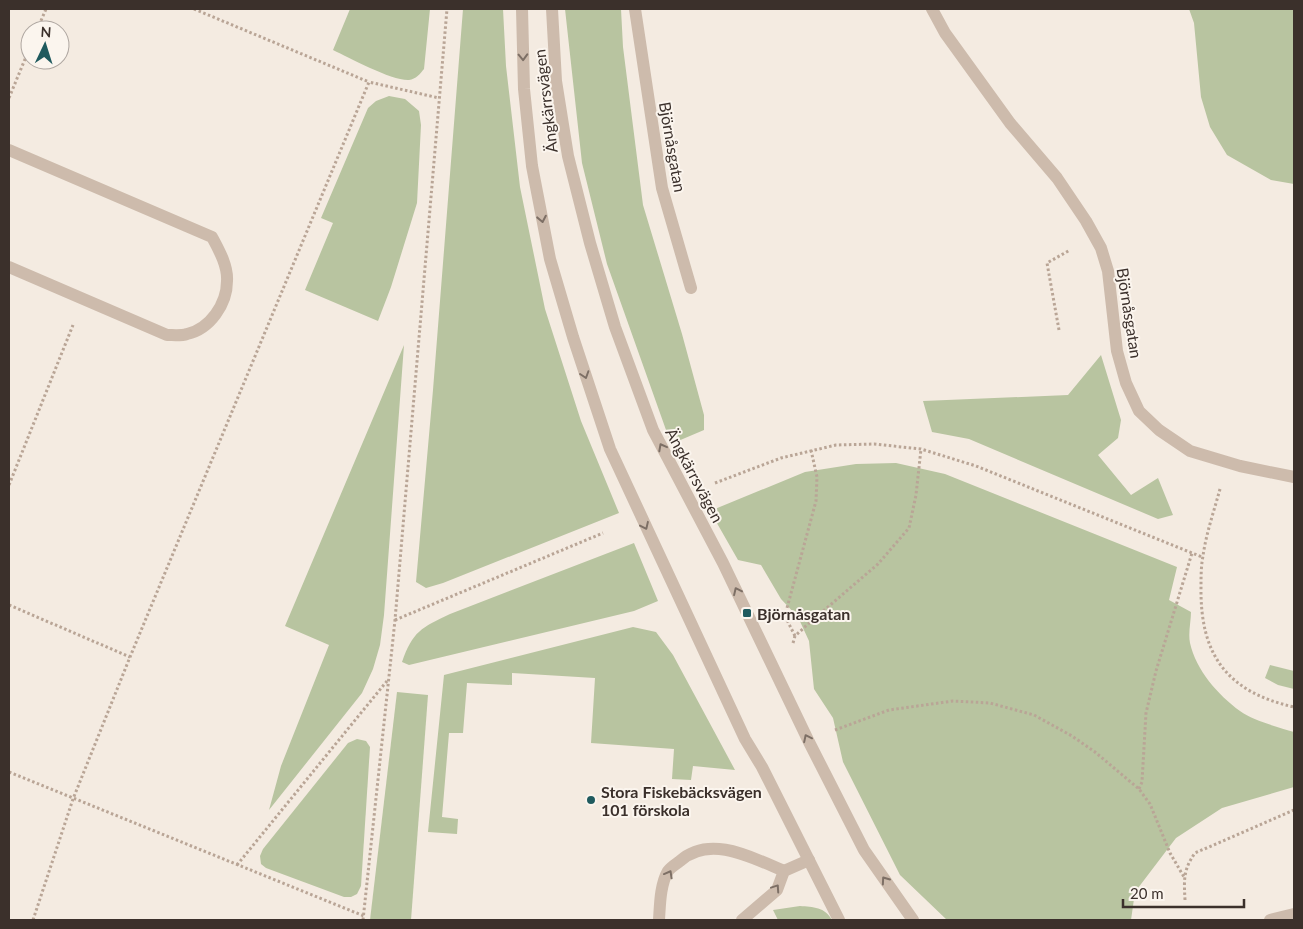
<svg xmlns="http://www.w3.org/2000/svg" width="1303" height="929" font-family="Lato,sans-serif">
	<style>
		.green { fill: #b8c4a0 }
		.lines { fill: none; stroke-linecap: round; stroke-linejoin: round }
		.path { stroke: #b9a596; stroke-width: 3; stroke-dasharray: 2.5 2.5; stroke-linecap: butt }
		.minor { stroke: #cdbbac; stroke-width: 12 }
		.oneway { stroke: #7d6f65 }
		.poi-dot { fill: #1f5a5e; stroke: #fbf5ee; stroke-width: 2 }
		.labels { text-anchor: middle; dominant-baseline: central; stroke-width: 4; stroke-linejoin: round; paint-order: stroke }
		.street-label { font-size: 16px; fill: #3b302b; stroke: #fbf5ee }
		.poi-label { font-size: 16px; font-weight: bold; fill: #3b302b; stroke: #fbf5ee; text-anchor: start }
	</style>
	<rect width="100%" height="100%" fill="#f4ebe1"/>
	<g class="green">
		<path d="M350,9H430L424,69C420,74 416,79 409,80C392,81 350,58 333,50Z"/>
		<polygon points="463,9 503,9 506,66 520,187 545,309 581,421 619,513 443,583 426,588 416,582 433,390"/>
		<polygon points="565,9 621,9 623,47 643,205 682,334 704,415 704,430 671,444 607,264 582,163"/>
		<polygon points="1189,9 1294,9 1294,184 1271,180 1227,155 1210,127 1201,97 1194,23"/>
		<polygon points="389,96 405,99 419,111 421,125 417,203 391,287 378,321 305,290 333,223 321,218 368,108 376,101"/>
		<polygon points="404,345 384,615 380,645 373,669 362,693 269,810 281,766 329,645 285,626"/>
		<polygon points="1101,355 1121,420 1118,438 1098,455 1131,495 1158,478 1173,515 1158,519 969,439 932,432 923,401 1068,395"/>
		<path d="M896,463L945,474L1177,567L1169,600L1191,612C1191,621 1188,633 1190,643C1196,670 1218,695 1240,711C1254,721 1278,727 1294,732V787L1222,808L1176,838L1135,892L1131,920H947L900,875L843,762L833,718L814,689L809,641L798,617L781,599L761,565L738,560L710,511L805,472L856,464Z"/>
		<path d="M634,543L658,601L634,611L409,665L402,662C413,631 421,628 450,614Z"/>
		<polygon points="633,627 656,632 673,655 735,770 693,766 691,780 672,779 674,749 591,743 595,678 512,673 512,685 467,683 463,733 449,733 442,817 458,819 457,834 428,832 444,675"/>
		<polygon points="1270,665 1294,671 1294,689 1278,685 1265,678"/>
		<polygon points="397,692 428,695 411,920 370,920"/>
		<polygon points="357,739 366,741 370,747 361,886 357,894 351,897 344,897 266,868 261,864 260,856 263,849 348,743"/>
		<path d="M800,906C813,907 825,907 832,920H778L773,910Z"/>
	</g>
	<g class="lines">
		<g class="path">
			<polyline points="194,9 369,82"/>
			<polyline points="37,30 46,9"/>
			<polyline points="9,98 30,47"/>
			<polyline points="1059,330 1047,263 1070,250"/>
			<polyline points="715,483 781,458 836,445 874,444 921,449 976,466 1202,557"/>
			<polyline points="9,485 73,325"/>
			<path d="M1220,489C1214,511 1206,534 1203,556C1201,566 1201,577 1201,587C1200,655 1227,692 1294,707"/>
			<polyline points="9,605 130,657"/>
			<polyline points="395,620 603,533"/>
			<polyline points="795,636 787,620 787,608 816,501 817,477 811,450"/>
			<polyline points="793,643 795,636 807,625 878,564 909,528 916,495 921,449"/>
			<polyline points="835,730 889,710 953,701 990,703 1034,715 1072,736 1095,752 1139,789 1150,804 1170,853 1184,877"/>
			<polyline points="9,772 364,916"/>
			<polyline points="1139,789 1142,782 1146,713 1156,671 1192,553"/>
			<polyline points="237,865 387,681"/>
			<path d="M1185,900C1184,880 1183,870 1195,853L1294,810"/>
			<polyline points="33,920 73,799 130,657 369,82 439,98"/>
			<polyline points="363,920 395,620 447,9"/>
		</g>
		<g class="minor">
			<polyline points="522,9 524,89 532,166 550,259 573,337 610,449 745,739 762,767 839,920"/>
			<polyline points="552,9 556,81 568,156 590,243 615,327 653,430 723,563 809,742 864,850 913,920"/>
			<polyline points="635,9 662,188 691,288"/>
			<polyline points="932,9 945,33 1010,123 1057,178 1086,221 1101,248 1108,271 1117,351 1126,383 1139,411 1159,430 1190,451 1240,466 1294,477"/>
			<path d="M9,150L212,237C219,250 228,266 227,281C227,304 210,329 187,334C181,336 173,335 167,335L9,267"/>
			<path d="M659,920C660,905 660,885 668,871C671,867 676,864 680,861C710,834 753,858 784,871"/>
			<polyline points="742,920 777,890 784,871 809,860"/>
			<polyline points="1270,920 1294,914"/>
		</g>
	</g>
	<defs><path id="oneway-chevron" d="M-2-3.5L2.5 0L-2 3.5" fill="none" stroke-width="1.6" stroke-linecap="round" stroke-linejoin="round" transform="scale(1.25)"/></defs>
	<g class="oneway">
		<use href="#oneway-chevron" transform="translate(523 57) rotate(88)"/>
		<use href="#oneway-chevron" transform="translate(542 219) rotate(79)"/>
		<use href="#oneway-chevron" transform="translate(585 375) rotate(72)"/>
		<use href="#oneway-chevron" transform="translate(662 447) rotate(-118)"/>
		<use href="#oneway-chevron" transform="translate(645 526) rotate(65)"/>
		<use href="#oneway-chevron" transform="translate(737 591) rotate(-115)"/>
		<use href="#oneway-chevron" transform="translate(807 738) rotate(-116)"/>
		<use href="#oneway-chevron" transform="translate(669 874) rotate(-61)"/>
		<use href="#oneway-chevron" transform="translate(885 880) rotate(-125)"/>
		<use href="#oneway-chevron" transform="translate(776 888) rotate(-56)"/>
	</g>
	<g class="poi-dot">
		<rect x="742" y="608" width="10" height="10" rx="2.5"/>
		<circle cx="591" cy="800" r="5"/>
	</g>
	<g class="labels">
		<g class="street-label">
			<text transform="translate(545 101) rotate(-97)">Ängkärrsvägen</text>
			<text transform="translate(673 147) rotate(80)">Björnåsgatan</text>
			<text transform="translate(1130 313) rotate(81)">Björnåsgatan</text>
			<text transform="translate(695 475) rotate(62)">Ängkärrsvägen</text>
		</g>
		<g class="poi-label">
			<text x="757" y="613">Björnåsgatan</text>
			<text x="601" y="791">Stora Fiskebäcksvägen<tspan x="601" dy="18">101 förskola</tspan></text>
		</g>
	</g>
	<rect width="1303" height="929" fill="none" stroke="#3b302b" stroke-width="20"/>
	<g transform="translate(45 45) rotate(4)"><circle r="24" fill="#fbf5ee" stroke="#aea6a0"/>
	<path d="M0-4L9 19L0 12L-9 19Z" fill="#1f5a5e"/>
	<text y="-8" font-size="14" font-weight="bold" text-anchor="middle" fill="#3b302b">N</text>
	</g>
	<path d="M1123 899v8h121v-8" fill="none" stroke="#3b302b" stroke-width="2.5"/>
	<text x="1130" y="899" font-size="15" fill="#3b302b" stroke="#fbf5ee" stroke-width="4" paint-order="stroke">20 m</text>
</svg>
